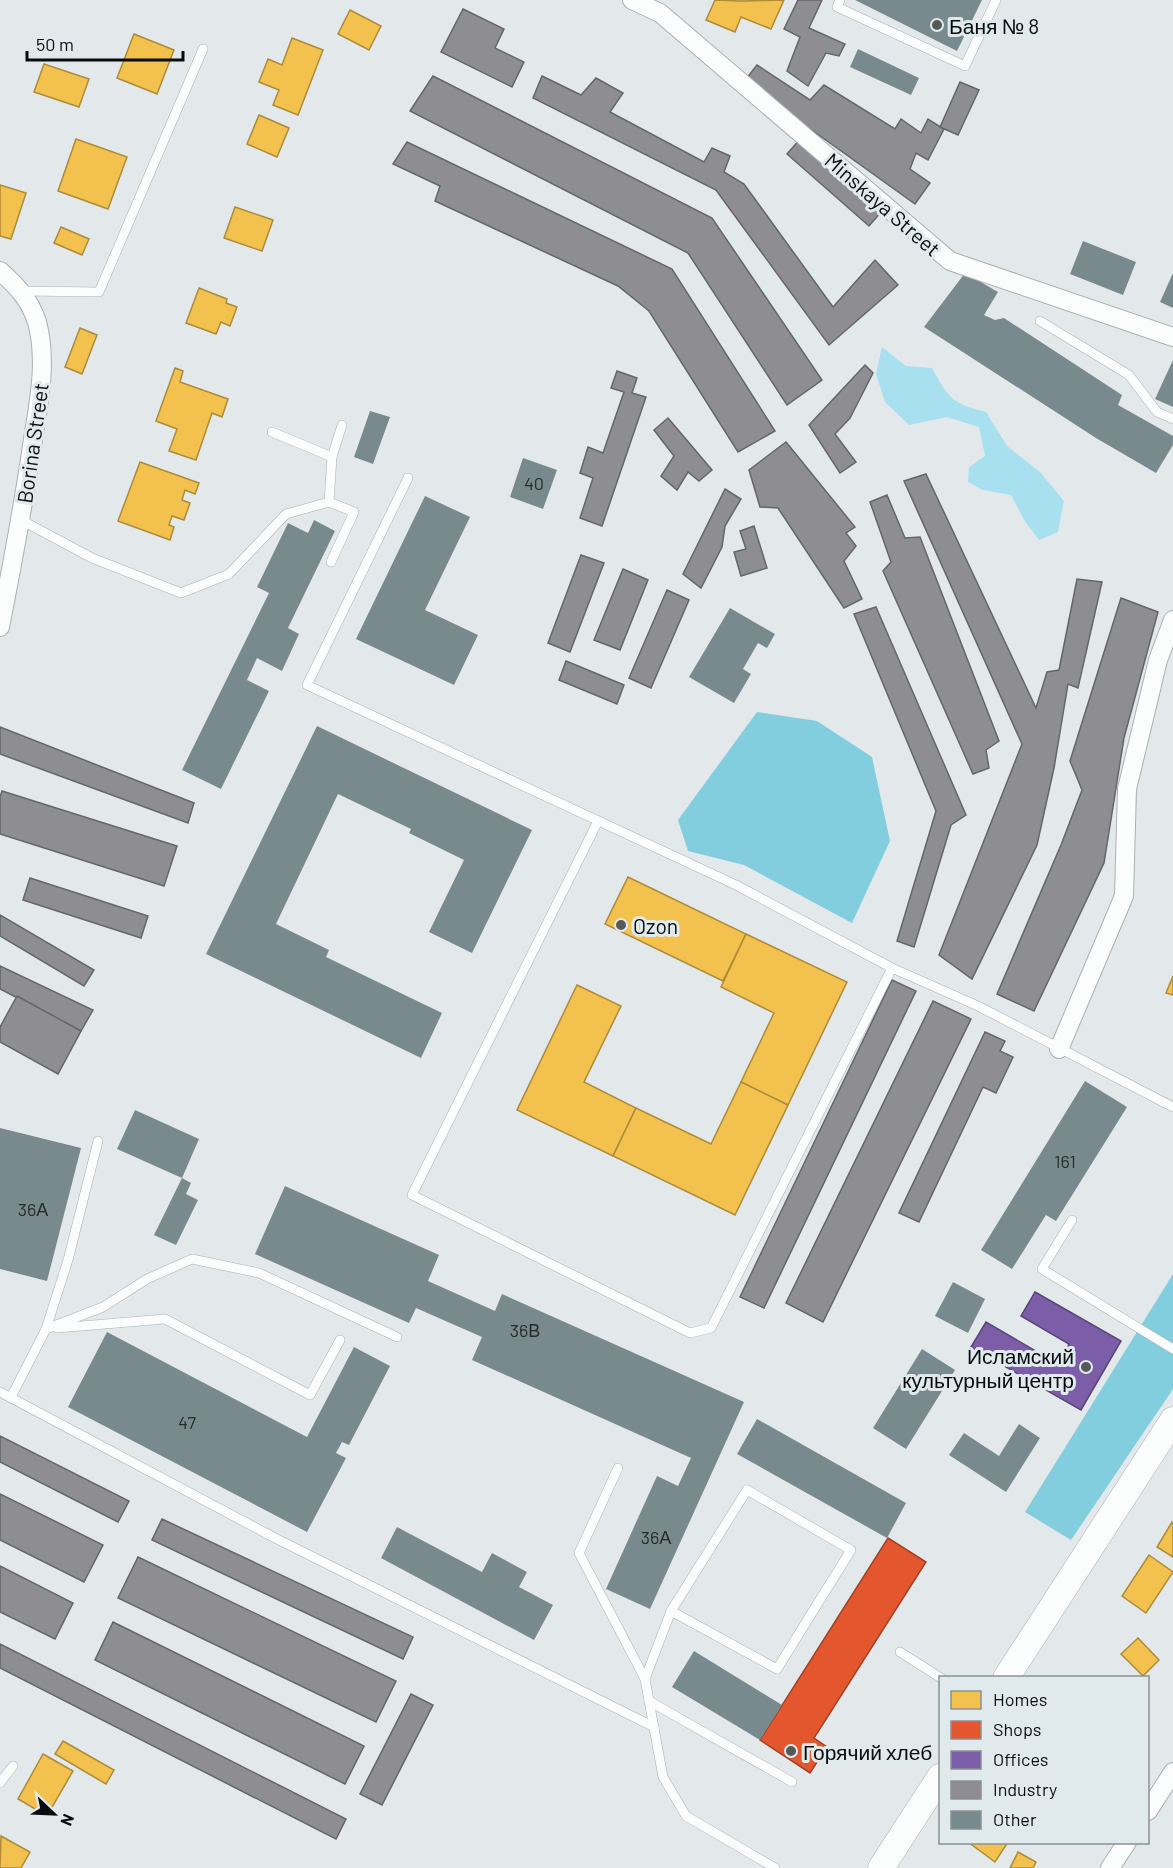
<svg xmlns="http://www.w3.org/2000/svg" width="1173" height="1868" font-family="Barlow,sans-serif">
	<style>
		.green { fill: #a8e0ef }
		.forest { fill: #82cdde }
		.homes { fill: #f2c14e; stroke: #ac8b3a; stroke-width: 1.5 }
		.shops { fill: #e4572e; stroke: #a24024; stroke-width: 1.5 }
		.offices { fill: #7b5ea7; stroke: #594579; stroke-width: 1.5 }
		.industry { fill: #8d8d92; stroke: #65666a; stroke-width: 1.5 }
		.building { fill: #798a8e }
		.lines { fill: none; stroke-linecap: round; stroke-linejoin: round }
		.service-casing { stroke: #abb0b0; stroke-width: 10 }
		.minor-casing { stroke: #abb0b0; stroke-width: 20 }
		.secondary-casing { stroke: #abb0b0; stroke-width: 27 }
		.service { stroke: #fbfcfc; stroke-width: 9 }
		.minor { stroke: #fbfcfc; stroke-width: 18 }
		.secondary { stroke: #fbfcfc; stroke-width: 26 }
		.poi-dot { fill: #55595a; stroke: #e0eaed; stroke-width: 2 }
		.labels { text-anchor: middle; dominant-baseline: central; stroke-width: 6; stroke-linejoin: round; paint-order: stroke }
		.number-label { font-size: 18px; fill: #252c2d }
		.poi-label { font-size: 21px; fill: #090c0d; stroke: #e0eaed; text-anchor: start }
		.street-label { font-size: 21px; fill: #090c0d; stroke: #e0eaed }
	</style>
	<rect width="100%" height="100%" fill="#e3e9ea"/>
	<path class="green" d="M882,347L906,366L932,368C948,397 952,404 986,412L1007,446L1040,472L1064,501L1058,532L1039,540L1024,520L1011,495L983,490L968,482L969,467L985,456L979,427L947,417L909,425L885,402L876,374Z"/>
	<g class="forest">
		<polygon points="757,712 817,721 872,757 890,841 852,923 744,865 688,851 678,820"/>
		<polygon points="1173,1274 1173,1389 1071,1540 1025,1512"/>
	</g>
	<g class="homes">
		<polygon points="715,0 740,1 784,0 771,29 741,17 735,32 706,20"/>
		<polygon points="350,10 381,26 369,50 338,34"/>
		<polygon points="134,34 174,50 157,94 117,78"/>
		<polygon points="292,38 323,50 298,115 273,105 279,90 259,82 268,59 282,65"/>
		<polygon points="44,64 89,79 79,107 34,92"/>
		<polygon points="259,115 289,128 277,157 247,144"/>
		<polygon points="76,139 127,157 108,209 58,191"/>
		<polygon points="0,185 26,193 11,239 0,236"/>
		<polygon points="235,207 273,220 262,251 224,238"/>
		<polygon points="61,227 89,239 82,255 54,243"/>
		<polygon points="199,288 227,299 226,303 237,307 230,326 221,322 216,334 186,323"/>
		<polygon points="80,328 97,335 82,374 65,367"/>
		<polygon points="175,368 183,371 180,382 228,399 222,417 212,413 196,460 169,451 177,429 156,421"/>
		<polygon points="140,462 199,483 195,494 185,490 182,500 190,503 184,520 172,516 169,525 174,527 170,540 118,521"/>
		<polygon points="628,877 746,934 723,981 605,924"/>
		<polygon points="746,934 847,982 788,1105 741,1082 774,1013 721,987"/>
		<polygon points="1173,976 1173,995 1166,993"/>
		<polygon points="577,985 621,1006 584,1082 636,1108 613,1156 517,1110"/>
		<polygon points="741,1082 788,1105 735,1215 613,1156 636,1108 711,1144"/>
		<polygon points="1172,1522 1173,1522 1173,1557 1157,1547"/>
		<polygon points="1149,1555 1173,1572 1146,1613 1122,1596"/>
		<polygon points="1138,1638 1159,1660 1143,1676 1121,1654"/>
		<polygon points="63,1741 114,1770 106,1784 55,1754"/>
		<polygon points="43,1754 73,1771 47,1816 18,1799"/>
		<polygon points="1,1836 30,1852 21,1868 0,1868"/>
		<polygon points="968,1842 1008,1842 995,1862"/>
		<polygon points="1018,1852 1036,1862 1033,1868 1010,1868"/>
	</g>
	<polygon class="shops" points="888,1538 926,1562 814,1738 827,1747 810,1773 760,1740"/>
	<polygon class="offices" points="1035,1292 1121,1341 1081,1410 971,1347 986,1322 1058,1364 1069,1344 1021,1316"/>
	<g class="industry">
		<polygon points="798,0 822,0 809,28 845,44 839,56 826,53 808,86 787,71 800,37 784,29"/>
		<polygon points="463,9 504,29 495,48 524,62 512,87 441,52"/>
		<polygon points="757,65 810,100 824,85 895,129 901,119 921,133 928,119 944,129 928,160 916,153 910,169 930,183 915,204 784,110 746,79"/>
		<polygon points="433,76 712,218 822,380 787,405 688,253 410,111"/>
		<polygon points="542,76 581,95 596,78 623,93 610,112 704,162 712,148 730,156 724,172 744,184 833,307 875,260 898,285 829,345 716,190 533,98"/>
		<polygon points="960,82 979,90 958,135 940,127"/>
		<polygon points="800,139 882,211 869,226 787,154"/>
		<polygon points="407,142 672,269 775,431 738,452 649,311 618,286 435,201 440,186 393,164"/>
		<polygon points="865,365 873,373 850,418 835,434 856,462 840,473 809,425"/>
		<polygon points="617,371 637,378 632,393 646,397 602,526 580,518 593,478 580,473 588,447 603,453 624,392 611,388"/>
		<polygon points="668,418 712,470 699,481 688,472 677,490 661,476 674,456 654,430"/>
		<polygon points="786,442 855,527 846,533 856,546 844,561 862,599 844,608 778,508 760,507 749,470"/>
		<polygon points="926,474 1036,708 1047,672 1059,670 1077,579 1102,582 1078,688 1068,684 1054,768 1037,845 972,979 939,955 1022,744 904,481"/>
		<polygon points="725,489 741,499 725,526 722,547 701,588 683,574"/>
		<polygon points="887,495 905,538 920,537 999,741 986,750 989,768 973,774 883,571 891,562 870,502"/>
		<polygon points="754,526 767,568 741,576 734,552 746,549 740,531"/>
		<polygon points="581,555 604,563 570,652 548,643"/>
		<polygon points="623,569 648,580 620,650 594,640"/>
		<polygon points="667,590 689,600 651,688 629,678"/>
		<polygon points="1121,598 1158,612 1124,738 1104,863 1034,1011 997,994 1061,845 1082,790 1070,761"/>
		<polygon points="876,607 966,815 951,825 914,947 897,941 936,811 854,614"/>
		<polygon points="566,661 624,685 617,704 559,680"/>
		<polygon points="0,727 194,803 188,823 0,754"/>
		<polygon points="2,791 177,846 164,886 0,834 0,797"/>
		<polygon points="30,878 148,916 141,938 23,900"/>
		<polygon points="0,915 94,970 84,986 0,936"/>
		<polygon points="0,966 93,1010 81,1031 0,989"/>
		<polygon points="892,980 916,991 764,1308 740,1297"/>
		<polygon points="17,996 81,1031 58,1074 0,1042 0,1027"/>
		<polygon points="933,1001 971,1019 823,1322 786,1303"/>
		<polygon points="985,1032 1005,1041 1000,1051 1013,1057 996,1093 983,1087 919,1222 899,1213"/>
		<polygon points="0,1436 129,1501 118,1522 0,1462"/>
		<polygon points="0,1494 103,1545 84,1582 0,1540"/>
		<polygon points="162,1519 413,1637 403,1659 152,1540"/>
		<polygon points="138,1557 396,1681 376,1722 118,1598"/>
		<polygon points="0,1566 73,1603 55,1639 0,1612"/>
		<polygon points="113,1622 364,1746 345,1784 95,1660"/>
		<polygon points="0,1644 346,1819 336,1839 0,1668"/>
		<polygon points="411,1694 433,1705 382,1805 360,1794"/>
	</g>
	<g class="building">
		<polygon points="855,0 982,0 957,51"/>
		<polygon points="858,49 919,78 911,95 850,67"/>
		<polygon points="1083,241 1136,262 1123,295 1070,274"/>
		<polygon points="965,273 998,292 984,315 995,320 1004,318 1122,395 1118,405 1173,436 1173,445 1156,473 1096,438 924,327"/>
		<polygon points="1173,273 1173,308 1160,302"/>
		<polygon points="1173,360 1173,407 1155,399"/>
		<polygon points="370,411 390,417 373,464 354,457"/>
		<polygon points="523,458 557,470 543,509 510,497"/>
		<polygon points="425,496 470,517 425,610 478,635 454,685 356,639"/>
		<polygon points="314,520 335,531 288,628 299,634 282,671 257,658 247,680 269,691 221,789 182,770 269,593 257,587 288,523 308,533"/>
		<polygon points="730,608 775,634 767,648 758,643 743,669 751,674 734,703 689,677"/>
		<polygon points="317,726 532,830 472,953 429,932 464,860 409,833 411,829 338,794 276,924 329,950 326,957 442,1013 421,1058 206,954"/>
		<polygon points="1085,1081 1127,1107 1056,1221 1046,1215 1012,1269 981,1250"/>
		<polygon points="135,1110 199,1139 182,1178 117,1149"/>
		<polygon points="0,1128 81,1148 47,1281 0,1269"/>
		<polygon points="182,1178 191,1183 186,1194 198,1200 176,1245 154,1235"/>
		<polygon points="285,1186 439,1255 428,1281 495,1311 502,1294 744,1402 650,1609 606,1589 657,1476 678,1486 691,1458 472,1360 482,1337 416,1308 409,1323 255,1254"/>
		<polygon points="953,1282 985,1299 968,1333 935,1316"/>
		<polygon points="107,1332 307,1437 354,1347 390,1366 349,1445 342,1442 336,1453 346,1458 307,1532 68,1407"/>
		<polygon points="922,1349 955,1370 906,1449 873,1428"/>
		<polygon points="757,1419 906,1503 887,1538 737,1454"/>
		<polygon points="1019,1424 1040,1438 1006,1492 949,1455 964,1433 999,1456"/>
		<polygon points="397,1527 482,1572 492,1553 527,1572 519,1587 553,1605 534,1640 381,1558"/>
		<polygon points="694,1651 782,1705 760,1740 672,1687"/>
	</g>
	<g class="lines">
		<defs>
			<g id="service">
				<polyline points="840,0 837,7 965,66 996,0"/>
				<polyline points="22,291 99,292 203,49"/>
				<polyline points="1040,321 1129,375 1157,412 1173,419"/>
				<polyline points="272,432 332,457"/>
				<polyline points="408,478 307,685 736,885 892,968 978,1006 1173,1107"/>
				<polyline points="329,502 332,457 342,425"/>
				<polyline points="21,520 92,558 181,593 229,574 286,514 329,502 354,512 331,562"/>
				<polyline points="598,821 412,1195 690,1333 711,1328 892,968"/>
				<polyline points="1072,1220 1042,1269 1173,1349"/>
				<polyline points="57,1328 165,1319 310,1395 340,1340"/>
				<polyline points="46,1329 103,1307 147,1279 192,1259 259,1273 397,1337"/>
				<polyline points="0,1392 275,1538 654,1727"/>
				<polyline points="11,1397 46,1329 68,1260 98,1141"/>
				<polyline points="618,1468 579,1553 645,1679"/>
				<polyline points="671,1611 777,1669 851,1550 747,1490 671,1611 645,1679 663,1777 686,1816 775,1868"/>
				<polyline points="900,1652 941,1678"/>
				<polyline points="649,1701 792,1782"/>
				<polyline points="0,1783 13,1766"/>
			</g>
			<g id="minor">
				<polyline points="632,0 660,13 950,261 1173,337"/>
				<path d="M0,271C17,286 30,300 37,322C48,363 38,405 32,446C23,507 12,566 0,627"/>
				<polyline points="1059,1049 1124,896 1127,789 1158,660 1173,620"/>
				<polyline points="1148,1811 1173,1772"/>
				<polyline points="1110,1868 1127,1842"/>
			</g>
			<g id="secondary">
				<polyline points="1006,1678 1173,1420"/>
				<polyline points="881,1868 940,1777"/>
			</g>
		</defs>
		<use href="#service" class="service-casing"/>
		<use href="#minor" class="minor-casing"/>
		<use href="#secondary" class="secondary-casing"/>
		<use href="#service" class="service"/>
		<use href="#minor" class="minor"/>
		<use href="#secondary" class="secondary"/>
	</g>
	<g class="poi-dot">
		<circle cx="937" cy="25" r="6"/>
		<circle cx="621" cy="925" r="6"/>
		<circle cx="1086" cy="1367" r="6"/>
		<circle cx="791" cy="1751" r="6"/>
	</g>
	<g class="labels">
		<g class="number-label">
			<text x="534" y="483">40</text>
			<text x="1065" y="1161">161</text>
			<text x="33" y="1209">36А</text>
			<text x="525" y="1330">36В</text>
			<text x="187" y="1422">47</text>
			<text x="656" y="1537">36А</text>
		</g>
		<g class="poi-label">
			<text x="949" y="25">Баня № 8</text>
			<text x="633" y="925">Ozon</text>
			<text x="1074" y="1355" text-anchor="end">Исламский<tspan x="1074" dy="24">культурный центр</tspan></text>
			<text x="803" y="1751">Горячий хлеб</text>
		</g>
		<g class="street-label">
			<text transform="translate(883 204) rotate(41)">Minskaya Street</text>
			<text transform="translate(32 443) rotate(-82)">Borina Street</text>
		</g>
	</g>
	<rect x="939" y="1676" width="210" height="168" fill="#e0eaed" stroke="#8a9193" stroke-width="1.5"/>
	<rect x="951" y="1691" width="30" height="18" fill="#f2c14e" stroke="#8a9193" stroke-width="1.5"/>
	<text x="993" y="1706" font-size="18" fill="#090c0d">Homes</text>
	<rect x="951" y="1721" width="30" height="18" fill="#e4572e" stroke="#8a9193" stroke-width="1.5"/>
	<text x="993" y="1736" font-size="18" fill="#090c0d">Shops</text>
	<rect x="951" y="1751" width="30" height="18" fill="#7b5ea7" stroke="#8a9193" stroke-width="1.5"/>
	<text x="993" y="1766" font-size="18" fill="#090c0d">Offices</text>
	<rect x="951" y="1781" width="30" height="18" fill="#8d8d92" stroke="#8a9193" stroke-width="1.5"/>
	<text x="993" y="1796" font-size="18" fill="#090c0d">Industry</text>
	<rect x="951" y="1811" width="30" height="18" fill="#798a8e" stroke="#8a9193" stroke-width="1.5"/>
	<text x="993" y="1826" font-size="18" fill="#090c0d">Other</text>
	<g transform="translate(54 1814) rotate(113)" stroke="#e0eaed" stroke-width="4.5" paint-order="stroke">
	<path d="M0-4.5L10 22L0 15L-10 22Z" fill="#090c0d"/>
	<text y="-9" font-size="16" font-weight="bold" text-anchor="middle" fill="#090c0d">N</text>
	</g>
	<path d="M27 51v9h156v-9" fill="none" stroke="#090c0d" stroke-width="3"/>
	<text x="36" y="51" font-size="18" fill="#090c0d" stroke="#e0eaed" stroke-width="4.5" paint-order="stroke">50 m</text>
</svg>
